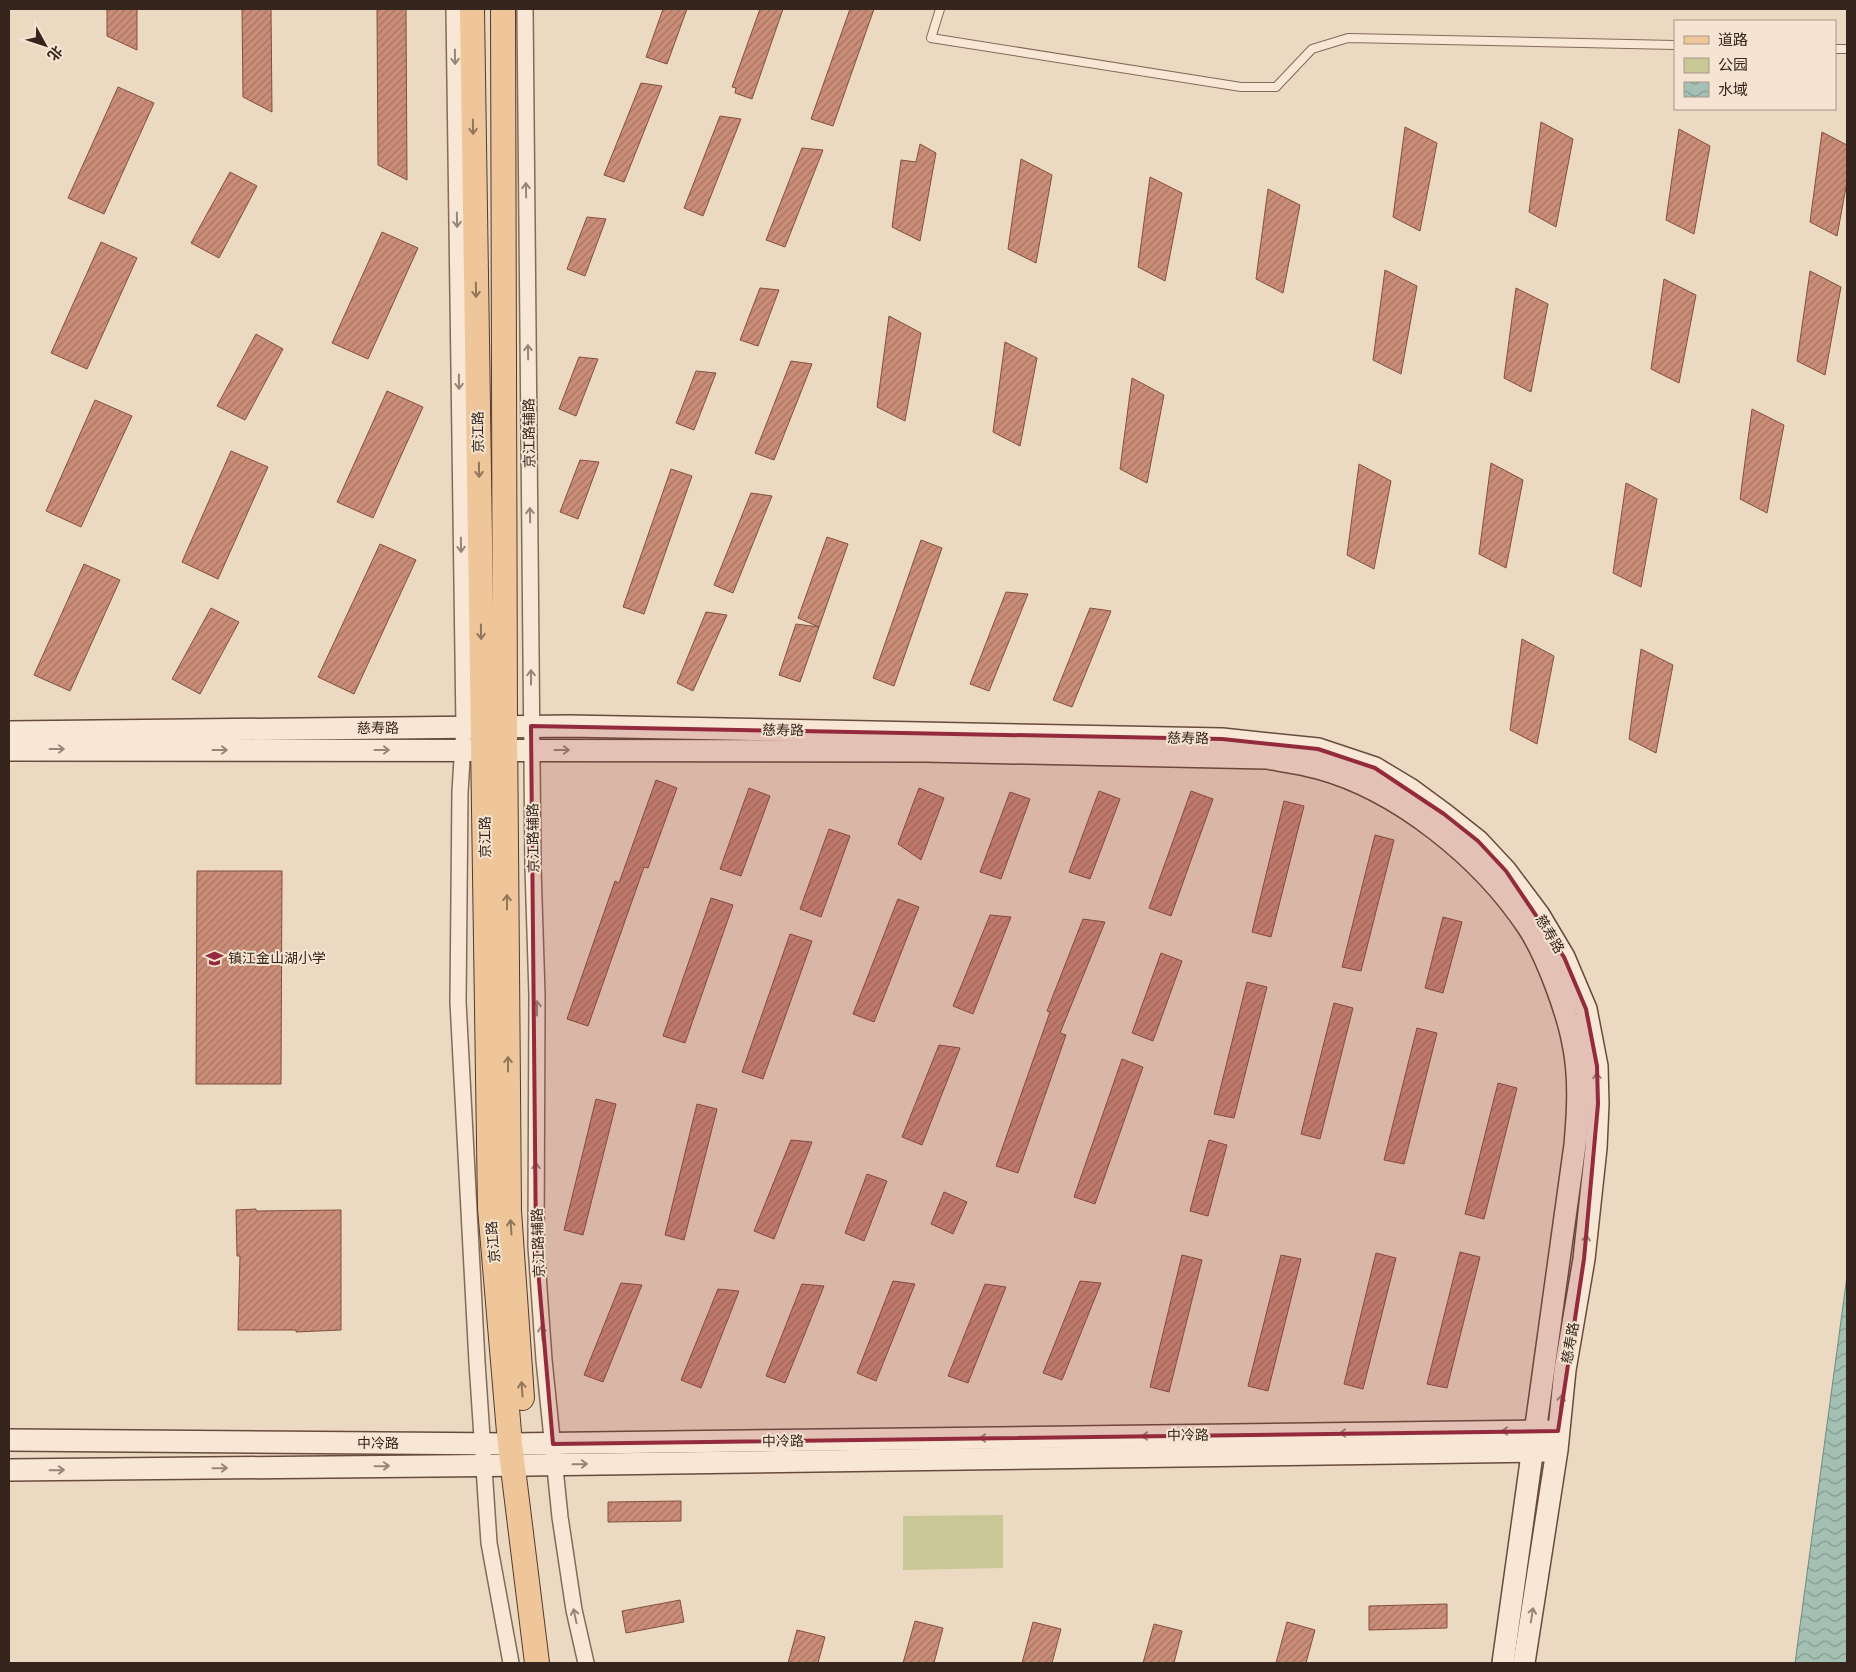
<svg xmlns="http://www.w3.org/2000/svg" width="1856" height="1672" font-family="'Roboto Serif','Noto Sans SC',serif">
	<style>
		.green { fill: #cac796 }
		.water { fill: url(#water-waves); stroke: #6b8d7f }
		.building { fill: url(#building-hatch); stroke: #845040 }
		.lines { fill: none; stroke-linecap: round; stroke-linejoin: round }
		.lane-casing { stroke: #856a59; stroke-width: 10 }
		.street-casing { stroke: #856a59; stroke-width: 18 }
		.secondary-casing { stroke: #674b3d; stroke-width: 24 }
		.primary-casing { stroke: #53392e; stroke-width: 26 }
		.lane { stroke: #f8e7d4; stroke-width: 8 }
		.street { stroke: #f8e7d4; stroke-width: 15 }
		.secondary { stroke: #f8e7d4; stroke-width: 21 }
		.primary { stroke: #efc69a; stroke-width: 24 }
		.oneway { stroke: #978678 }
		.oneway2 { stroke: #92765c }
		.marked { fill: #932b3d; fill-opacity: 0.2; stroke: #932b3d; stroke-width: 4; stroke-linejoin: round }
		.labels { text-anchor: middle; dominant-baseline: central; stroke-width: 4; stroke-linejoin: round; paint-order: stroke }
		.street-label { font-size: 14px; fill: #36251d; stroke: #f4e4d1 }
		.poi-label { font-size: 14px; fill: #36251d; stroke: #f4e4d1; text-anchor: start }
	</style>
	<defs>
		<pattern id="water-waves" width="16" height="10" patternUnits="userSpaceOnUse" patternTransform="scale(1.25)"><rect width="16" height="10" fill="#a4bfb3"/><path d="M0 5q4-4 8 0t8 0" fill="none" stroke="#869b91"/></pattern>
		<pattern id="building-hatch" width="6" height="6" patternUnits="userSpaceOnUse" patternTransform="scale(1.25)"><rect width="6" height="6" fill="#ca8d78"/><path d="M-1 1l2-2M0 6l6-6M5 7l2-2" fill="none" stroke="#a57362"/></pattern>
	</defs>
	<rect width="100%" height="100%" fill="#ecd9c1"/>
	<polygon class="green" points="1003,1515 1003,1568 903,1570 903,1516"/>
	<polygon class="water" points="1847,1276 1847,1663 1795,1663"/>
	<g class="building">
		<polygon points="107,9 137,9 137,50 107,36"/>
		<polygon points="242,9 271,9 272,112 243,97"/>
		<polygon points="377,9 406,9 407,180 378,165"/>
		<polygon points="663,9 687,9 667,64 646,57"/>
		<polygon points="760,9 783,9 752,99 735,93 736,88 732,87"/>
		<polygon points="850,9 874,9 833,126 811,119"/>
		<polygon points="641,83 662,86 624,182 604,175"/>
		<polygon points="118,87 154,103 104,214 68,198"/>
		<polygon points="720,116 741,119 703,216 684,208"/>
		<polygon points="1541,122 1573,139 1556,227 1529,212"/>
		<polygon points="1405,127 1437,143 1420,231 1393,217"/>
		<polygon points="1679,129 1710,146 1694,234 1666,220"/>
		<polygon points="1822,132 1847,145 1847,182 1837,236 1810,222"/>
		<polygon points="920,144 936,153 920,241 892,227 901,160 916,162"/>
		<polygon points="802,148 823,150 785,247 766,240"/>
		<polygon points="1021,159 1052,175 1036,263 1008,249"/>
		<polygon points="230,172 257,186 219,258 191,243"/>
		<polygon points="1150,177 1182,193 1165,281 1138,267"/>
		<polygon points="1268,189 1300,205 1283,293 1256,279"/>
		<polygon points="587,217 606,219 585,276 567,269"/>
		<polygon points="382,232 418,248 368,359 332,343"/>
		<polygon points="101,242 137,258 87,369 51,353"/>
		<polygon points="1385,270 1417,286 1401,374 1373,360"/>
		<polygon points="1810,271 1841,287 1825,375 1797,361"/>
		<polygon points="1664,279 1696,295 1679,383 1651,369"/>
		<polygon points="760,288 779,290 758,346 740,340"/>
		<polygon points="1516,288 1548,304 1531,392 1504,378"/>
		<polygon points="889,316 921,333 905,421 877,407"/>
		<polygon points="256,334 283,349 245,420 217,406"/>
		<polygon points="1005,342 1037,358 1020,446 993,432"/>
		<polygon points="579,357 598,359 576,416 559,409"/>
		<polygon points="791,361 812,364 774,460 755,453"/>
		<polygon points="696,371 716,373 694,430 676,423"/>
		<polygon points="1132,378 1164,395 1147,483 1120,469"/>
		<polygon points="387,391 423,407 373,518 337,502"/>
		<polygon points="95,400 132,416 81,527 46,511"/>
		<polygon points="1752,409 1784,425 1767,513 1740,499"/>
		<polygon points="231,451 268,467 218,579 182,562"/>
		<polygon points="580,460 599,462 578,519 560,512"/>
		<polygon points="1491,463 1523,480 1506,568 1479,554"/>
		<polygon points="1359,464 1391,481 1374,569 1347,555"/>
		<polygon points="671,469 692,476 644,614 623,607"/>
		<polygon points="1626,483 1657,499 1641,587 1613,573"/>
		<polygon points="751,493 772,496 733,593 714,585"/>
		<polygon points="827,537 848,544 819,627 798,618"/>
		<polygon points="921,540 942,548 894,686 873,678"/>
		<polygon points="380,544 416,560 354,694 318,677"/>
		<polygon points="84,564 120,580 70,691 34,675"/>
		<polygon points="1006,592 1028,594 989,691 970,684"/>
		<polygon points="211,608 239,622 200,694 172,679"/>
		<polygon points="1090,608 1111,611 1072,707 1053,700"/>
		<polygon points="706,612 727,615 693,691 677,683"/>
		<polygon points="796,624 819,627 800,682 779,675"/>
		<polygon points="1522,639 1554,656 1537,744 1510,730"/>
		<polygon points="1641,649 1673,665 1656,753 1629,739"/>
		<polygon points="656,780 677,788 648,868 644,867 588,1026 567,1019 615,881 619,883"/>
		<polygon points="749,788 770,796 741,876 720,869"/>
		<polygon points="919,788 944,798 921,860 898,844"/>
		<polygon points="1099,791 1120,799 1090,879 1069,872"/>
		<polygon points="1191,791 1213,799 1171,916 1149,908"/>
		<polygon points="1010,792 1030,799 1001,879 980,872"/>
		<polygon points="1284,801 1304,806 1271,937 1252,932"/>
		<polygon points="829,829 850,836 821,917 800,909"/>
		<polygon points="1375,835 1394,840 1361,971 1342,967"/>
		<polygon points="197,871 282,871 281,1084 196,1084"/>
		<polygon points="711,898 733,905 685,1043 663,1036"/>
		<polygon points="898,899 919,907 874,1022 853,1014"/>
		<polygon points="990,915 1011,917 973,1014 953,1006"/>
		<polygon points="1443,917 1462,922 1443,993 1425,988"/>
		<polygon points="1083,919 1105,922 1060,1033 1066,1035 1018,1173 996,1166 1050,1012 1047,1011"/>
		<polygon points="790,934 812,941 763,1079 742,1072"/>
		<polygon points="1161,953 1182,961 1153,1041 1132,1033"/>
		<polygon points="1247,982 1267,987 1234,1118 1214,1114"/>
		<polygon points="1334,1003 1353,1008 1320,1139 1301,1134"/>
		<polygon points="1417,1028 1437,1033 1404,1164 1384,1160"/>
		<polygon points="939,1045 960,1048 922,1145 902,1137"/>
		<polygon points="1122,1059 1143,1067 1095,1204 1074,1197"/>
		<polygon points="1498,1083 1517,1088 1484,1219 1465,1214"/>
		<polygon points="596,1099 616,1104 583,1235 564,1230"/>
		<polygon points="697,1104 717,1109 684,1240 665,1235"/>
		<polygon points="791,1140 812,1142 774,1239 754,1231"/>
		<polygon points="1209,1140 1227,1145 1208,1216 1190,1211"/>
		<polygon points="867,1174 887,1181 864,1241 845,1233"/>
		<polygon points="944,1192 967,1202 953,1234 931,1224"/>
		<polygon points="256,1209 256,1211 341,1210 341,1330 296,1332 296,1330 238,1330 240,1256 237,1256 236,1210"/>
		<polygon points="1460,1252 1480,1257 1447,1388 1427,1384"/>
		<polygon points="1376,1253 1396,1258 1363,1389 1344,1384"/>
		<polygon points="1182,1255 1202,1260 1169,1392 1150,1387"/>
		<polygon points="1281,1255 1301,1259 1268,1391 1248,1386"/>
		<polygon points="893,1281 915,1284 876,1381 857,1373"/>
		<polygon points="1080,1281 1101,1283 1062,1380 1043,1373"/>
		<polygon points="621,1283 642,1285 603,1382 584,1375"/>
		<polygon points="802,1284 824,1286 785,1383 766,1376"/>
		<polygon points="985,1284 1006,1287 968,1383 948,1376"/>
		<polygon points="718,1289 739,1291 701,1388 681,1380"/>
		<polygon points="681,1501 681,1521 608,1522 608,1502"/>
		<polygon points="680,1600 684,1622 626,1633 622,1611"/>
		<polygon points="1447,1604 1447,1628 1369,1630 1369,1606"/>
		<polygon points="915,1621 943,1628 934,1663 903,1663"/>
		<polygon points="1033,1622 1061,1629 1052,1663 1022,1663"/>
		<polygon points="1287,1622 1315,1630 1306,1663 1276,1663"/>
		<polygon points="1154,1624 1182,1631 1174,1663 1143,1663"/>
		<polygon points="797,1630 825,1637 818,1663 788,1663"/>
	</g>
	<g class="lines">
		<defs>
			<g id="lane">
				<polyline points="940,9 931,38 1241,87 1276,87 1312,49 1348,38 1675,45"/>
				<polyline points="1835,49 1847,49"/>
			</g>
			<g id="street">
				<polyline points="454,9 464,727 460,792 458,1002 477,1362 489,1543 511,1663"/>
				<polyline points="525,9 533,868 537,995 536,1246 544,1360 560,1517 574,1610 586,1663"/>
			</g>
			<g id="secondary">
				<polyline points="9,732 570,726 1222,739 1318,749 1375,768 1410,789 1444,814 1478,841 1506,871 1539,915 1564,957 1586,1009 1597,1066 1598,1104 1596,1148 1584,1259 1565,1370 1557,1450 1524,1663"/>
				<path d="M9,750L925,751L1266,758C1283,761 1301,763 1318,768C1399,790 1482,858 1528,927C1546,954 1567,1011 1573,1043C1580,1076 1578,1111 1575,1145L1503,1663"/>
				<polyline points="9,1440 510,1444 1550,1431"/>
				<polyline points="9,1470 528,1465 1546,1451"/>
			</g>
			<g id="primary">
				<polyline points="472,9 490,1208 510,1444 537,1663"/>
				<polyline points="503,9 505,726 509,1211 522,1398"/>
			</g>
		</defs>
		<use href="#lane" class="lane-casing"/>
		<use href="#street" class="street-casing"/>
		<use href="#secondary" class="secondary-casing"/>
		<use href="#primary" class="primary-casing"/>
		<use href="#lane" class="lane"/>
		<use href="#street" class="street"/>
		<use href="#secondary" class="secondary"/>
		<use href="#primary" class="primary"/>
	</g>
	<defs><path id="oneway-shaft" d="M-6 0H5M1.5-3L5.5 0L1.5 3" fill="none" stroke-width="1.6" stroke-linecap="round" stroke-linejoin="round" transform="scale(1.25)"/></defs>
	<g class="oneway">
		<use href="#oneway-shaft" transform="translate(455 57) rotate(89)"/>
		<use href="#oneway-shaft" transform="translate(526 190) rotate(-91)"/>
		<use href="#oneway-shaft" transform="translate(457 220) rotate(89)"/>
		<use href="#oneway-shaft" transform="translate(528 352) rotate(-91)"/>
		<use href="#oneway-shaft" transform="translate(459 382) rotate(89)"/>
		<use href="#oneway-shaft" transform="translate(530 515) rotate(-91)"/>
		<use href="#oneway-shaft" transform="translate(461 545) rotate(89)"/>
		<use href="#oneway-shaft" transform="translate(531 677) rotate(-90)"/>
		<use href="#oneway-shaft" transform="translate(57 749)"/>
		<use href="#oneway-shaft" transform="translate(220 750)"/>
		<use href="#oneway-shaft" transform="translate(382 750)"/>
		<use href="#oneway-shaft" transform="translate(562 750)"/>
		<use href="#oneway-shaft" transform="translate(537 1008) rotate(-90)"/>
		<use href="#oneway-shaft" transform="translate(1597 1080) rotate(-92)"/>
		<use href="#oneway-shaft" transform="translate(536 1170) rotate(-90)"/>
		<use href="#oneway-shaft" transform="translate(1586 1242) rotate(-84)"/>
		<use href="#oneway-shaft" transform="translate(542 1333) rotate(-94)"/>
		<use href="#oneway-shaft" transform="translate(1561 1402) rotate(-83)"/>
		<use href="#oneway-shaft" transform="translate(1509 1431) rotate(179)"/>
		<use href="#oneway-shaft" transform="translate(1347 1433) rotate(179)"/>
		<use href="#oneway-shaft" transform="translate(1149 1436) rotate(179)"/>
		<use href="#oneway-shaft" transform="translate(987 1438) rotate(179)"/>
		<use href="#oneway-shaft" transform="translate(580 1464) rotate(-1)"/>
		<use href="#oneway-shaft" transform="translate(382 1466) rotate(-1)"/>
		<use href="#oneway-shaft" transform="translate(220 1468) rotate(-1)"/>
		<use href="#oneway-shaft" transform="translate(57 1470) rotate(-1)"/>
		<use href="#oneway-shaft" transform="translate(1532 1615) rotate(-81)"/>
		<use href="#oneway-shaft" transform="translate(575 1616) rotate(-102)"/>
	</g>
	<g class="oneway2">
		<use href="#oneway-shaft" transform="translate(473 127) rotate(89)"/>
		<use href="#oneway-shaft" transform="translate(476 290) rotate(89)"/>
		<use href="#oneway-shaft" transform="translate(479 470) rotate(89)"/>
		<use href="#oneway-shaft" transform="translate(481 632) rotate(89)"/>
		<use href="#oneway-shaft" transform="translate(507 902) rotate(-90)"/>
		<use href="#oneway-shaft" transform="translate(508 1064) rotate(-90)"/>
		<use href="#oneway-shaft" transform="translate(511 1227) rotate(-94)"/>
		<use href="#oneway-shaft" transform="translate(522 1389) rotate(-94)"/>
	</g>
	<path class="marked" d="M531,726L1222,739L1318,749L1375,768L1444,814L1478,841L1506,871L1564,957L1586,1009L1597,1066L1598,1104L1584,1259L1558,1431L553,1444L536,1246Z"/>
	<defs>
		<symbol id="school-bare" viewBox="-9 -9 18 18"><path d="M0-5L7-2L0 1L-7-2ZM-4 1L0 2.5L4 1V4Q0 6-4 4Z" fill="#932b3d" stroke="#f4e4d1" stroke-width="2.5" paint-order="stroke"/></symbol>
	</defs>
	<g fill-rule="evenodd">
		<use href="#school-bare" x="202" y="946" width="25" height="25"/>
	</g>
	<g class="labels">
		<g class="street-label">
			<text transform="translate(478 432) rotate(-91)">京江路</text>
			<text transform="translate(529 433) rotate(-91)">京江路辅路</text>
			<text transform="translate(378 728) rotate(-1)">慈寿路</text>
			<text transform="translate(783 730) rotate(1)">慈寿路</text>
			<text transform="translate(1188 738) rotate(1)">慈寿路</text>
			<text transform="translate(485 837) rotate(-91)">京江路</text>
			<text transform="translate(533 838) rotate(-91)">京江路辅路</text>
			<text transform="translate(1550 934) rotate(59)">慈寿路</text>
			<text transform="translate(493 1242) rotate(-95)">京江路</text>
			<text transform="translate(538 1243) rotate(-92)">京江路辅路</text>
			<text transform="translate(1570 1343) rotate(-80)">慈寿路</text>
			<text transform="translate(1188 1435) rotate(-1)">中冷路</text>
			<text transform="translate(783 1441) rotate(-1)">中冷路</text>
			<text x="378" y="1443">中冷路</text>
		</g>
		<g class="poi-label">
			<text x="228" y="958">镇江金山湖小学</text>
		</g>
	</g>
	<rect width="1856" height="1672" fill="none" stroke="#36251d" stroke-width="20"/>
	<rect x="1674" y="20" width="162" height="90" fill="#f4e4d1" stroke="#a89889"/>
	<rect x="1684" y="36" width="25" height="8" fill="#efc69a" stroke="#a89889"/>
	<text x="1718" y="45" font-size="15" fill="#36251d">道路</text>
	<rect x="1684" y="58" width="25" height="15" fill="#cac796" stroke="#a89889"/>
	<text x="1718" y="70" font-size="15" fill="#36251d">公园</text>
	<rect x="1684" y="82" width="25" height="15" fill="url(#water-waves)" stroke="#a89889"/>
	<text x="1718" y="95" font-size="15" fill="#36251d">水域</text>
	<g transform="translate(45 45) rotate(130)" stroke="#f4e4d1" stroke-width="4" paint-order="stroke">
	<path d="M0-4L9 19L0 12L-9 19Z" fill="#36251d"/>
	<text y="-8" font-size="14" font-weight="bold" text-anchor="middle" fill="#36251d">北</text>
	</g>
</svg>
